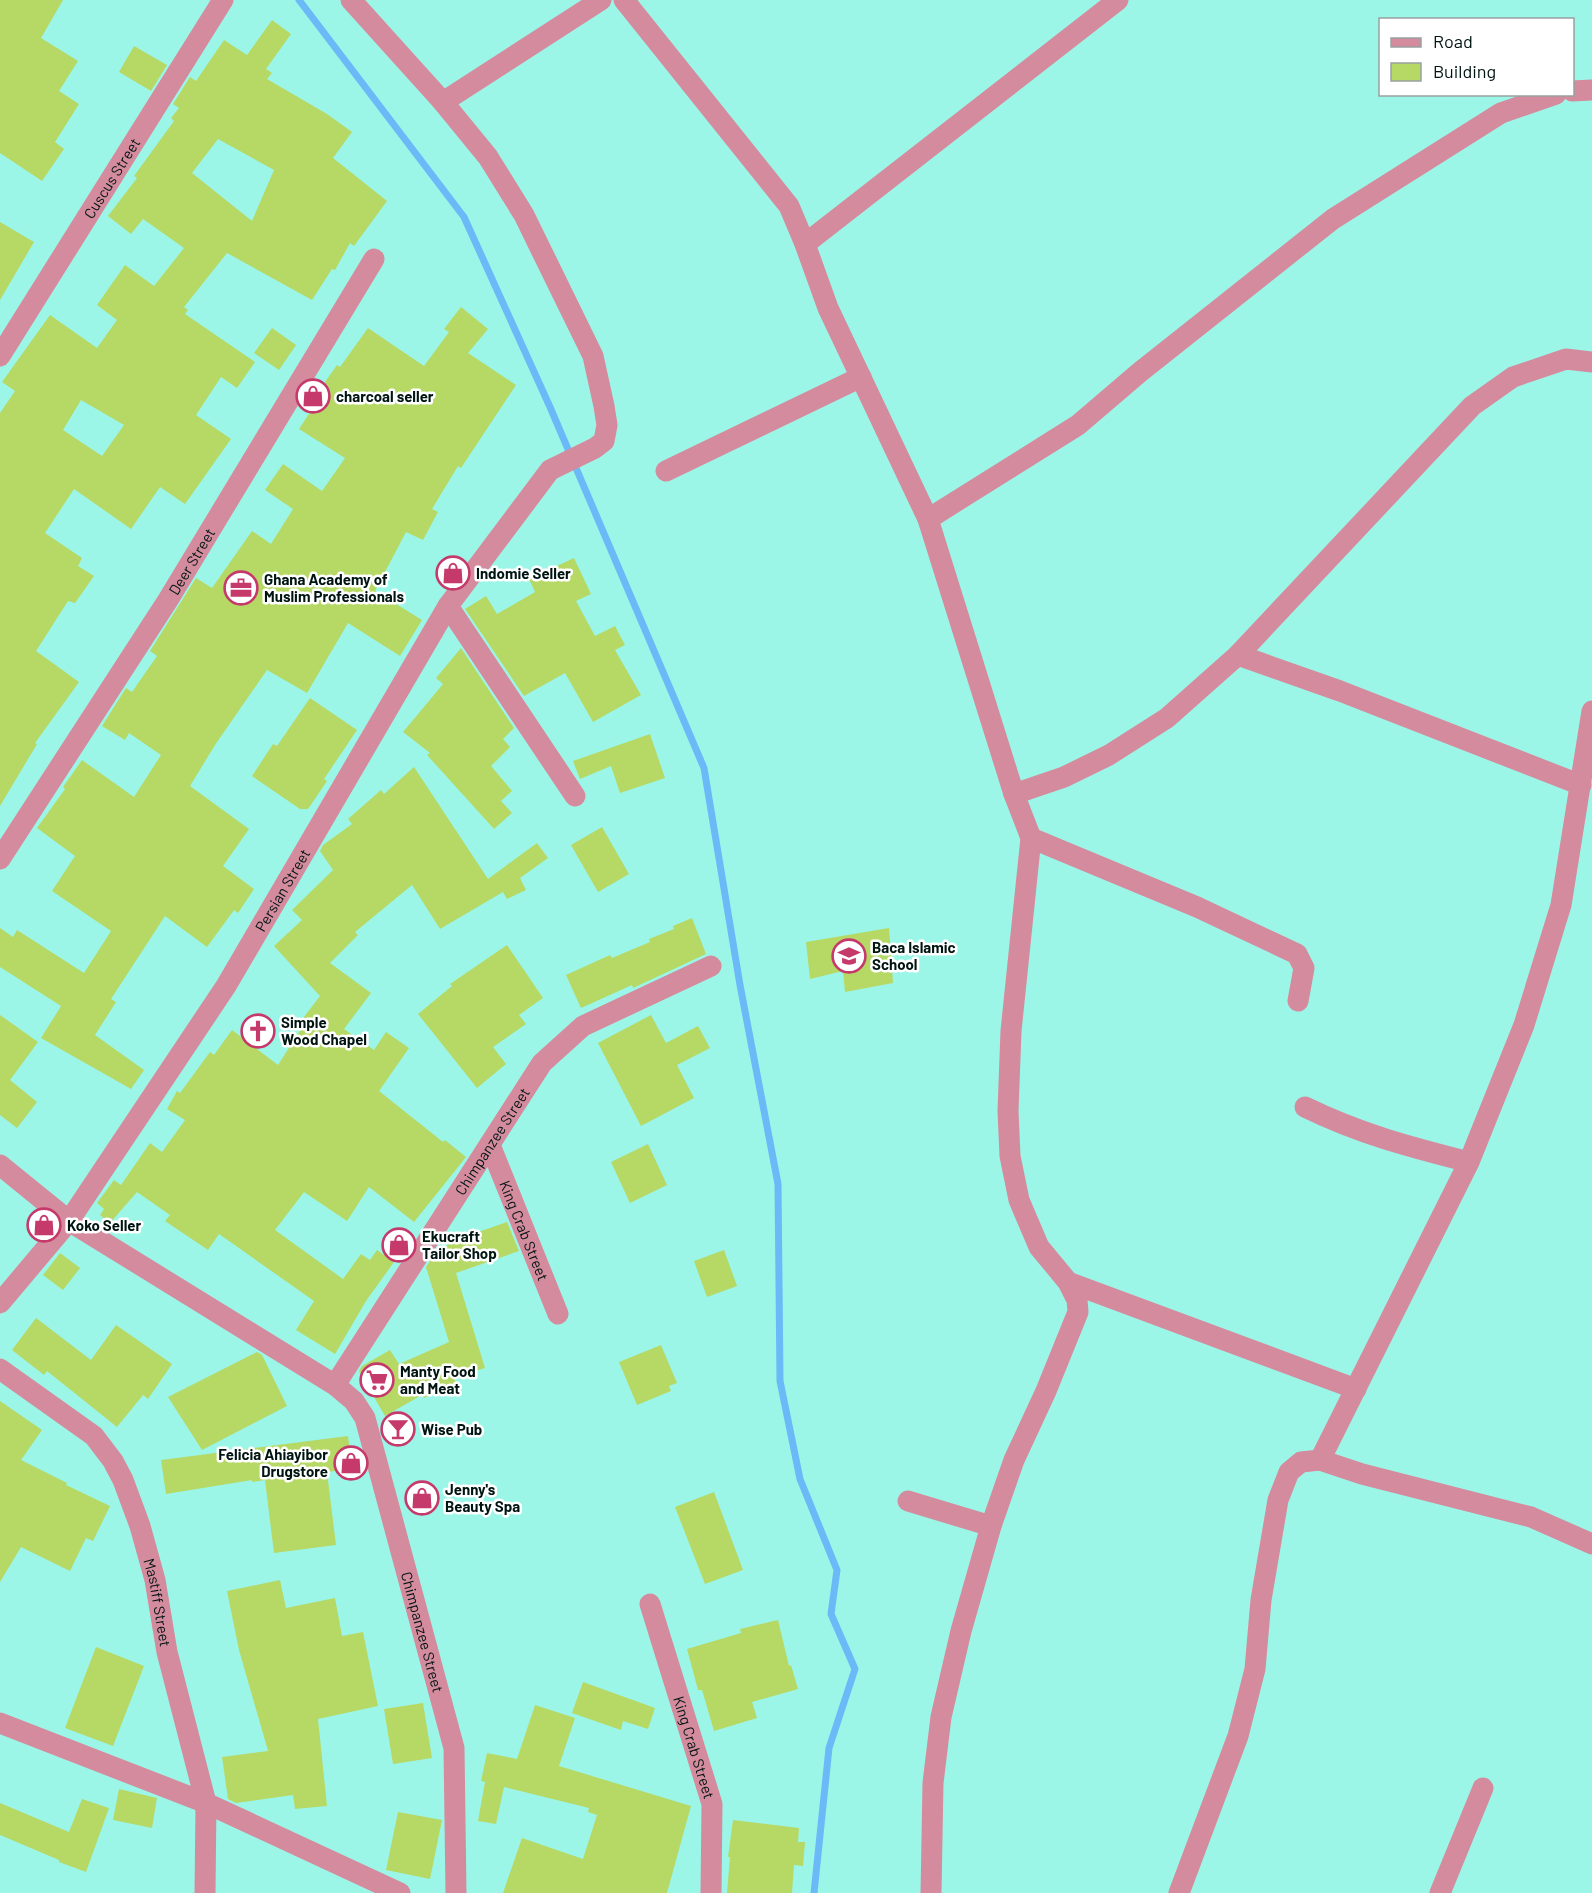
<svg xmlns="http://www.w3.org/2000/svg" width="1592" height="1893" font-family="Barlow,sans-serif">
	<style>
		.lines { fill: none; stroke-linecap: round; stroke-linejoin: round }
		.stream { stroke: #6bbaf8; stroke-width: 7 }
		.building { fill: #b6d865; fill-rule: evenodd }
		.street { stroke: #d58b9e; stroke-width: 21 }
		.labels { text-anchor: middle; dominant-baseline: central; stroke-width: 5; stroke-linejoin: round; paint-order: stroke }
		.street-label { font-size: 15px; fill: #001512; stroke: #fff }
		.poi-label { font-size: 15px; font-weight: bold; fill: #001512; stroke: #fff; text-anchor: start }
	</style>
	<rect width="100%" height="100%" fill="#9cf6e8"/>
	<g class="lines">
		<polyline class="stream" points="299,0 464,217 550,407 704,768 740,985 778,1184 780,1381 800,1479 837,1570 831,1614 855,1669 829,1748 814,1893"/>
	</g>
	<g class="building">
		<polygon points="0,0 63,0 41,38 78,61 59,91 79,104 55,142 64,149 42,181 0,153"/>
		<path d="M272,20L291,34L266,69L272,73L267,79L327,114L352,132L333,158L387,201L354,246L350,243L335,270L332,269L312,300L227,253L184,307L188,310L185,314L255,362L237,388L221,377L196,415L231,439L185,504L160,487L131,529L74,489L45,533L82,558L78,566L94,576L75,603L68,601L36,651L79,682L35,743L37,744L0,806V413L15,391L2,382L50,315L97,348L117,320L97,305L125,265L154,286L184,248L143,219L131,234L108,216L137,178L134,176L174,121L171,118L179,108L173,104L190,77L196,81L224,40L247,55ZM218,139L274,170L252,221L192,173ZM81,400L124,425L102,456L63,430Z"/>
		<polygon points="134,46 167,65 151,91 119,72"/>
		<polygon points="0,222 34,242 0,300"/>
		<polygon points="461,307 488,329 468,353 516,385 461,468 458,466 432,509 438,512 423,540 406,532 375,591 422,620 400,656 348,623 307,693 267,670 215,745 190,786 249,829 223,866 254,889 238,913 234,910 207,947 165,916 111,999 116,1002 95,1035 144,1070 131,1089 41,1038 61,1006 0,967 0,928 13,937 17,930 84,973 111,931 52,891 75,856 37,828 65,789 63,787 82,760 134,797 161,755 129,733 125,740 102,726 126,688 132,692 157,656 150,651 196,578 212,588 252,531 271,544 293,509 265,490 283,464 322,491 345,458 299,429 320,397 316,395 337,365 340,367 368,328 424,366 449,332 444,329"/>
		<polygon points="272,328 296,345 279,370 254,353"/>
		<polygon points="574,558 591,594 576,601 595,636 615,626 625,645 615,650 641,695 593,722 565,673 524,696 465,609 486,596 497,614 535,592 529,579"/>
		<polygon points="461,648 514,728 503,739 510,747 491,766 512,791 501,801 512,813 494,829 427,755 430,753 403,732 443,684 436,678"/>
		<polygon points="310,698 357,730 324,779 327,781 308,809 300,809 252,776 273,744 277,746"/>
		<polygon points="650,734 665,778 620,793 611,766 580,779 573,761"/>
		<polygon points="414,767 488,879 537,843 548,858 520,878 526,890 507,899 503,892 440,929 412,885 355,932 358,935 330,963 371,993 344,1029 374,1050 386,1032 409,1048 379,1091 443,1142 445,1140 466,1157 414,1222 369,1187 347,1221 304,1192 275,1230 343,1279 361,1254 370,1260 377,1250 394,1262 366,1301 335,1354 296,1330 314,1301 219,1234 208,1250 165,1221 170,1215 137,1192 110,1223 100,1215 104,1209 97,1203 114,1180 121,1185 150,1143 162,1152 185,1120 167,1109 177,1091 180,1093 210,1052 214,1055 232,1030 278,1065 301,1029 297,1026 320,996 274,946 302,920 292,910 333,870 320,851 323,845 352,824 348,819 381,790 384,794"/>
		<polygon points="602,827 629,874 598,892 571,845"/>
		<polygon points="692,918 706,954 633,988 632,985 581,1008 566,975 610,955 612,958 650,942 649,939 674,929 673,926"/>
		<polygon points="889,928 893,983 845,992 843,971 810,979 806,942"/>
		<polygon points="507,945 543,998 519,1015 526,1024 493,1047 506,1064 477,1088 418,1014 452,986 450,984"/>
		<polygon points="0,1015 38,1042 10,1080 37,1102 17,1128 0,1115"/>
		<polygon points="651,1015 666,1043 698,1026 710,1048 677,1065 694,1098 641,1126 598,1043"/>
		<polygon points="648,1144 667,1185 630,1203 611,1162"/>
		<polygon points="507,1222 519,1251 456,1273 485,1368 454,1377 456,1383 424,1398 422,1395 385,1416 359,1371 362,1366 390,1350 399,1364 449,1342 426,1267 436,1252 458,1239"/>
		<polygon points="401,1227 415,1237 398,1263 383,1252"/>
		<polygon points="724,1250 737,1286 707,1297 694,1261"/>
		<polygon points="60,1253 80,1268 63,1290 43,1275"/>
		<polygon points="36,1318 91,1360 116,1325 172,1364 148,1399 143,1395 117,1427 47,1371 44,1375 12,1350"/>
		<polygon points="661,1345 677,1383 669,1386 671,1391 637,1405 619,1362"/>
		<polygon points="257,1352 262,1355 287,1406 202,1450 168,1397"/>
		<polygon points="0,1401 42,1430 21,1460 67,1483 66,1485 110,1506 93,1541 86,1538 70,1571 21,1547 0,1582"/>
		<polygon points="348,1436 352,1469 327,1472 336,1545 274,1553 265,1480 252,1482 252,1480 166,1494 161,1460"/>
		<polygon points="714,1492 743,1570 705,1584 675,1507"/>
		<polygon points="280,1580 286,1608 335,1598 342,1636 363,1632 378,1706 318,1719 327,1806 295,1809 293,1795 236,1803 228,1799 222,1757 268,1751 239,1650 227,1591"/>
		<polygon points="778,1620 789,1666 791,1665 798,1689 752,1702 757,1718 714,1731 702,1690 698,1690 687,1649 741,1633 740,1629"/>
		<polygon points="96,1647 144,1666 113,1746 65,1728"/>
		<polygon points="583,1682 655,1708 648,1729 623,1721 621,1730 572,1713"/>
		<polygon points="423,1703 432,1758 393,1764 384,1709"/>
		<polygon points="535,1705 575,1718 559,1766 691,1806 667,1893 503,1893 522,1838 583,1859 597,1815 588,1812 589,1808 504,1787 496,1824 478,1821 485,1782 481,1781 487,1753 517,1759"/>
		<polygon points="119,1789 157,1798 152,1828 113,1820"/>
		<polygon points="82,1799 109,1808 86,1872 59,1862 59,1860 0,1835 0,1803 69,1832"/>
		<polygon points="398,1812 442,1820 430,1879 386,1870"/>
		<polygon points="733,1820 799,1828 798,1842 805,1842 803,1866 794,1865 792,1893 727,1893 730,1857 728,1857"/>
	</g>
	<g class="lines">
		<g class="street">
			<polyline points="624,0 789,206 805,244 828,308 928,519 1014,794 1031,838 1011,1031 1008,1111 1010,1156 1019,1200 1039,1247 1068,1282 1077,1300 1078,1312 1046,1391 1014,1460 991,1526 961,1631 941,1717 933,1783 931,1893"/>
			<polyline points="1572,91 1592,90"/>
			<polyline points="443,102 601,0"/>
			<polyline points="805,244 1118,0"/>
			<path id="s1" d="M0,356L223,0"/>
			<polyline points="666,471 861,377"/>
			<polyline points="928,519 1078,425 1140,372 1333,219 1501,113 1556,94"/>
			<polyline points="448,606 575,796"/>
			<polyline points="1238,655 1340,691 1581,785"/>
			<polyline points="1014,794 1064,777 1109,755 1167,718 1238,655 1472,406 1513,377 1566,359 1592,362"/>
			<polyline points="1031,838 1197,907 1297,954 1304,968 1298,1001"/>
			<path id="s2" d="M0,859L168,600L374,259"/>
			<path d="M1305,1107C1360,1134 1410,1147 1469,1162"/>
			<path id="s3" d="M490,1145L558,1314"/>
			<path id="s4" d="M0,1165L69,1221L335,1385L354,1401L365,1418L454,1748L456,1893"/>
			<polyline points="1068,1282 1356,1389"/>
			<path id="s5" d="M0,1303L69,1221L226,986L448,606L550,470L595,448L604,441L607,425L604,406L593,356L524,215L488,157L443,102L351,0"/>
			<path id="s6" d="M0,1369L94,1436L113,1461L123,1480L140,1526L155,1580L167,1652L206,1803L205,1893"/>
			<path id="s7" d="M335,1385L542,1063L583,1026L711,966"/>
			<polyline points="1320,1460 1469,1162 1524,1025 1561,905 1592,711"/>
			<polyline points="908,1501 991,1526"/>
			<path id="s8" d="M650,1604L712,1804L711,1893"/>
			<polyline points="0,1723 206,1803 400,1893"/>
			<polyline points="1179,1893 1238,1736 1255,1669 1261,1600 1278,1500 1289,1472 1301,1462 1320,1460 1362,1474 1531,1517 1592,1544"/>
			<polyline points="1440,1893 1483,1788"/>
		</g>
	</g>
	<defs>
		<symbol id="shop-ring" viewBox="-11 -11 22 22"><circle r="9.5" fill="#fff" stroke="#c5396b" stroke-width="1.5"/><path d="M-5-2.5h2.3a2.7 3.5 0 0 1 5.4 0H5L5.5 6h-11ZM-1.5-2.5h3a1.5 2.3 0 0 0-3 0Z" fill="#c5396b"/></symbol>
		<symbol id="office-ring" viewBox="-11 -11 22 22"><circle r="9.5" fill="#fff" stroke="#c5396b" stroke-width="1.5"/><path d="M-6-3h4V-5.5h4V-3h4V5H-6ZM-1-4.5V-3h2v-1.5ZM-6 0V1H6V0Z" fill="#c5396b"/></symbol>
		<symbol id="school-ring" viewBox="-11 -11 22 22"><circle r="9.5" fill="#fff" stroke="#c5396b" stroke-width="1.5"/><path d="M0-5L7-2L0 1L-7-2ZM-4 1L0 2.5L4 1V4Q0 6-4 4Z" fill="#c5396b"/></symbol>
		<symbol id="church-ring" viewBox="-11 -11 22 22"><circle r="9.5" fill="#fff" stroke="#c5396b" stroke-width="1.5"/><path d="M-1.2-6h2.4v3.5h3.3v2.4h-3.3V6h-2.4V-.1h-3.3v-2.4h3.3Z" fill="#c5396b"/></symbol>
		<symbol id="supermarket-ring" viewBox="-11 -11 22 22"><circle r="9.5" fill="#fff" stroke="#c5396b" stroke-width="1.5"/><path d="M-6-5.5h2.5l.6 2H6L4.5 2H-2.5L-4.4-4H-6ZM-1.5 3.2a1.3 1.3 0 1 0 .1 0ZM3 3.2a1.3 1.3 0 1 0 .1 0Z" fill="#c5396b"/></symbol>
		<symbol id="bar-ring" viewBox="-11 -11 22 22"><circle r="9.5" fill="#fff" stroke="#c5396b" stroke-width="1.5"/><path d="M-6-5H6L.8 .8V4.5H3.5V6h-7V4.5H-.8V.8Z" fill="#c5396b"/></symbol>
	</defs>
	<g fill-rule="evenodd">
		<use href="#shop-ring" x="294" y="377" width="38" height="38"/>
		<use href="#shop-ring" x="434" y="554" width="38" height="38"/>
		<use href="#office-ring" x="222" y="569" width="38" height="38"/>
		<use href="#school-ring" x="830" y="937" width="38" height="38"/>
		<use href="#church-ring" x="239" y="1012" width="38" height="38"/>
		<use href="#shop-ring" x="25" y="1206" width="38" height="38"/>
		<use href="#shop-ring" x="380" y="1226" width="38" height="38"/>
		<use href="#supermarket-ring" x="358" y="1361" width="38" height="38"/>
		<use href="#bar-ring" x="379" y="1410" width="38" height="38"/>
		<use href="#shop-ring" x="332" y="1444" width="38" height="38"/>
		<use href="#shop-ring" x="403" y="1479" width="38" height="38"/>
	</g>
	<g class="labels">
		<g class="street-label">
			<text stroke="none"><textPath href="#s1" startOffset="210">Cuscus Street</textPath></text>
			<text stroke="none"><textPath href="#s2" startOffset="354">Deer Street</textPath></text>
			<text stroke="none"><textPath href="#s5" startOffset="501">Persian Street</textPath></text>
			<text stroke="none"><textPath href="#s7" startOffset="290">Chimpanzee Street</textPath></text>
			<text stroke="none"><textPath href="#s3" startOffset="92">King Crab Street</textPath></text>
			<text stroke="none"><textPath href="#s6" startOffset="296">Mastiff Street</textPath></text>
			<text stroke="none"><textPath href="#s4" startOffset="668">Chimpanzee Street</textPath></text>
			<text stroke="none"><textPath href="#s8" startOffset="150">King Crab Street</textPath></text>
		</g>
		<g class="poi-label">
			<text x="336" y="396">charcoal seller</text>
			<text x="476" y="573">Indomie Seller</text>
			<text x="264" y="579">Ghana Academy of<tspan x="264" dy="17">Muslim Professionals</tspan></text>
			<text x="872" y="947">Baca Islamic<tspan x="872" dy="17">School</tspan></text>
			<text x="281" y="1022">Simple<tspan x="281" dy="17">Wood Chapel</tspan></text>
			<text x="67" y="1225">Koko Seller</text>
			<text x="422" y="1236">Ekucraft<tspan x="422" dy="17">Tailor Shop</tspan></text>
			<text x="400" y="1371">Manty Food<tspan x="400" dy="17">and Meat</tspan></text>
			<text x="421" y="1429">Wise Pub</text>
			<text x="328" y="1454" text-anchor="end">Felicia Ahiayibor<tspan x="328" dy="17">Drugstore</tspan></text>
			<text x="445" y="1489">Jenny's<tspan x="445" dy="17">Beauty Spa</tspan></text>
		</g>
	</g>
	<rect x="1379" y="18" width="195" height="78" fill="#ffffff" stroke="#99a1a0" stroke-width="1.5"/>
	<rect x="1391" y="38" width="30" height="9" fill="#d58b9e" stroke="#99a1a0" stroke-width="1.5"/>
	<text x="1433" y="48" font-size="18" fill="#001512">Road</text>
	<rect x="1391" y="63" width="30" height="18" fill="#b6d865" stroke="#99a1a0" stroke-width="1.5"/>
	<text x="1433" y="78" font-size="18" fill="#001512">Building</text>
</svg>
